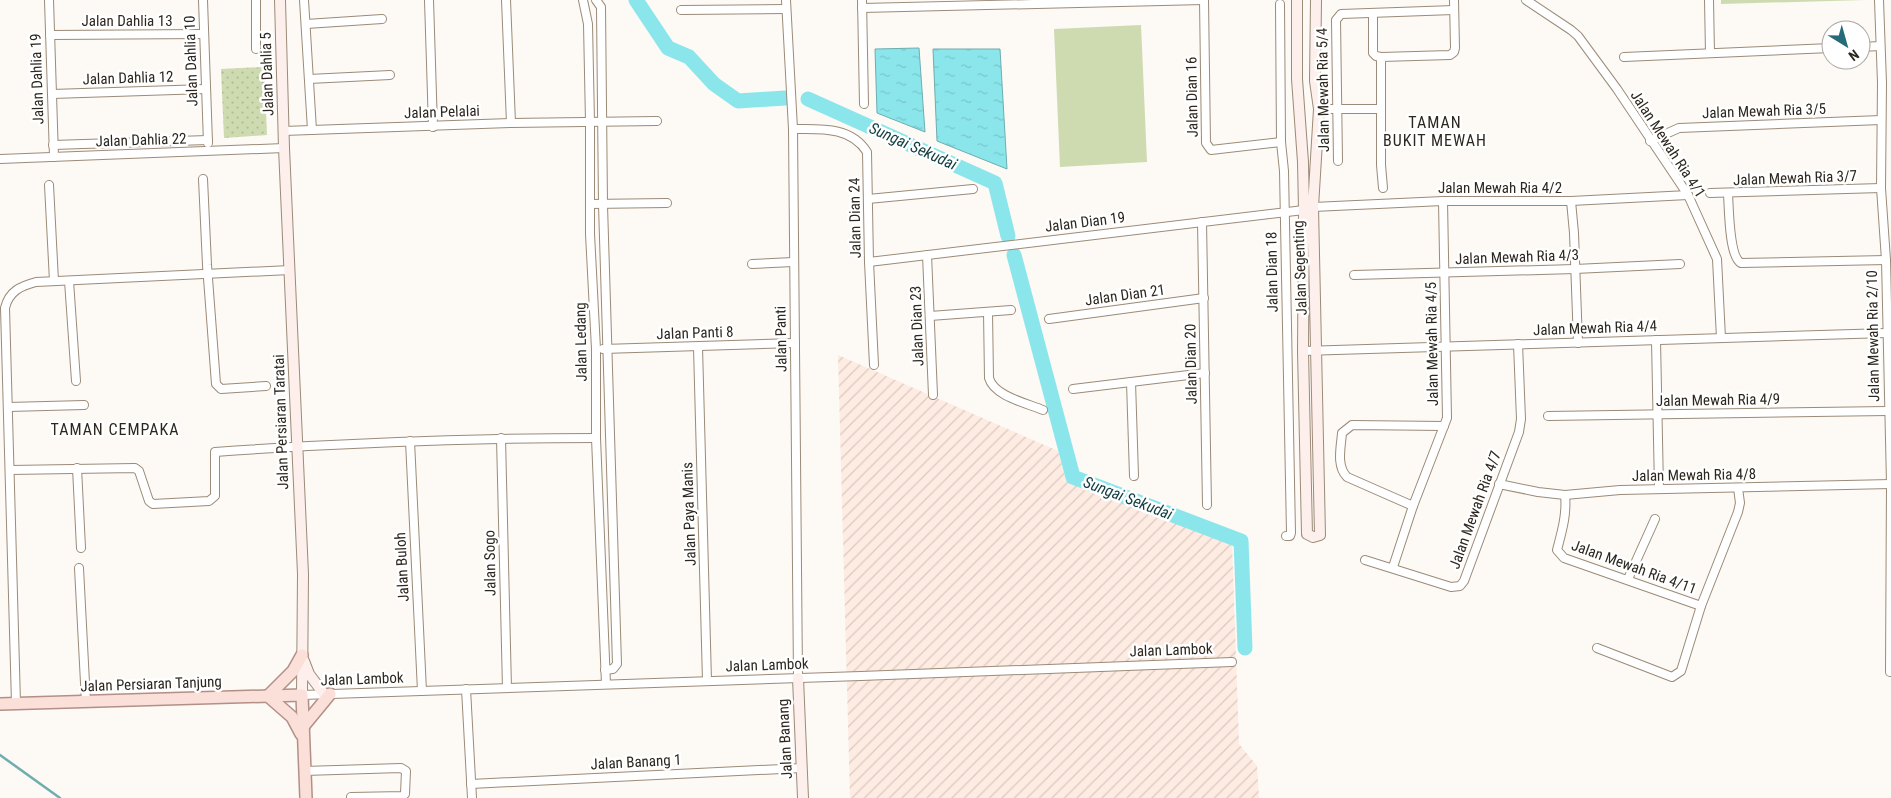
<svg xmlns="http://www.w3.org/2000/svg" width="1891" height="798" font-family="'Roboto Condensed',sans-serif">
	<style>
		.industrial { fill: url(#industrial-furrows) }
		.grass { fill: url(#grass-dots) }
		.park { fill: #cedbb0 }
		.water { fill: url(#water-ripples); stroke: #6fadae }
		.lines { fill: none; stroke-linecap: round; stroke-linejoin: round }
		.stream { stroke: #6fadae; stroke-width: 2.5 }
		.river { stroke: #8be6ec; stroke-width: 15 }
		.street-casing { stroke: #9b8b78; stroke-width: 10 }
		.secondary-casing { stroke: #9b8b78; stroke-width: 12 }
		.primary-casing { stroke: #b29087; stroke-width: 14 }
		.street { stroke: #fff; stroke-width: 8 }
		.secondary { stroke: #fdefec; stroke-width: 10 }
		.primary { stroke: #fbdfd9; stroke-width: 11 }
		.labels { text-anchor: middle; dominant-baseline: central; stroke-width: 5; stroke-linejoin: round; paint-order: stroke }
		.street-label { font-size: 15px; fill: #2d271f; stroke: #fff }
		.neighbourhood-label { font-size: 16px; letter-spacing: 1px; fill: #2d271f; stroke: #fff }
		.water-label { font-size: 16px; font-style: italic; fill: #123e41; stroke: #fff }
	</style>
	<defs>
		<pattern id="industrial-furrows" width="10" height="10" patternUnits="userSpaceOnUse" patternTransform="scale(1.25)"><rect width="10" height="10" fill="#feebe2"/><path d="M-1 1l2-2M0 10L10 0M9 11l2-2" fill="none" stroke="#dacac1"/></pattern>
		<pattern id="grass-dots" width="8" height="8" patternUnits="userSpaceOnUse" patternTransform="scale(1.25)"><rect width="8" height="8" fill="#cedbb0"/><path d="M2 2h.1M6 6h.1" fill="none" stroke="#b1bc97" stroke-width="1.8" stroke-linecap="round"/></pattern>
		<pattern id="water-ripples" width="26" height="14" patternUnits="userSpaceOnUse" patternTransform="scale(1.25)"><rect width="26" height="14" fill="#8be6ec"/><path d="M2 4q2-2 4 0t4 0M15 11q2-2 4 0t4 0" fill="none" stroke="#78c5ca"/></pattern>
	</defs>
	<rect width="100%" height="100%" fill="#fdf9f5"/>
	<polygon class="industrial" points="838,355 1058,451 1066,479 1232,543 1239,744 1257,766 1259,798 850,798"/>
	<polygon class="grass" points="264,67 267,135 224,138 221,69"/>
	<g class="park">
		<polygon points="1721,0 1865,0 1721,4"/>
		<polygon points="1141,25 1147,162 1060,167 1054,29"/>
	</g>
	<g class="water">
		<polygon points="919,48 925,132 877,113 875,49"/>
		<polygon points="933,49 1000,49 1007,169 937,141"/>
	</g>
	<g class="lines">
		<polyline class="stream" points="0,755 60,798"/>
		<g class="river">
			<polyline points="636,0 668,48 689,57 714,84 738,101 785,98"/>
			<polyline points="808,99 995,183 1008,236"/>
			<polyline points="1014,255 1073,477 1241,541 1245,648"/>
		</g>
		<defs>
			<g id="street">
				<polyline points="49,0 54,157"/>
				<polyline points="203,0 208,143"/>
				<polyline points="256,0 256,49"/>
				<polyline points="304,0 312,130"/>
				<polyline points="429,0 433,127"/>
				<polyline points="506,0 511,123"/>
				<polyline points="583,0 588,24 590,122 590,234 596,349 596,438 606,684"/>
				<polyline points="596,0 601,7 603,205 617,664 613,669 605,670"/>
				<polyline points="786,0 793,129 798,678"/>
				<polyline points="862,0 864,104"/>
				<polyline points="1204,0 1206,143 1211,150 1281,142"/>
				<polyline points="1526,0 1571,30 1578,36 1617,89 1688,195 1717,259 1721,338"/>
				<polyline points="1709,0 1710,53"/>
				<polyline points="1879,0 1882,83 1881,188 1886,260 1891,484 1890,672"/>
				<polyline points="1280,4 1281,142 1284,171 1291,533 1290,536 1286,536"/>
				<polyline points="862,8 1204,0"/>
				<polyline points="681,10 786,9"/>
				<polyline points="1373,13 1373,53 1376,56 1381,57"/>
				<polyline points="306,24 382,19"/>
				<polyline points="50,35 204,34"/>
				<polyline points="1861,47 1880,46"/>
				<polyline points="1624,57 1831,48"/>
				<polyline points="309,79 390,75"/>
				<polyline points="52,94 206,89"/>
				<polyline points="1319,109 1380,109"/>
				<path d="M793,129C820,129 851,126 867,152L869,262L874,365"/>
				<polyline points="283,131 511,123 657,121"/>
				<polyline points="1650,141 1679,128 1881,120"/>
				<polyline points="53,145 208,140"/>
				<polyline points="0,159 284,148"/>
				<polyline points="1338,161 1336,20 1341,14 1454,10"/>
				<polyline points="203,179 207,265 216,384 221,389 266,386"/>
				<polyline points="49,185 54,281"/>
				<polyline points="1383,188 1381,165 1381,57 1450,55 1454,52 1455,48 1454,0"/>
				<polyline points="1710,193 1881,188"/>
				<path d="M1728,194C1729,208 1729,257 1741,263L1886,260"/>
				<polyline points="868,199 973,189"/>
				<polyline points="1571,201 1574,233 1578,343"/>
				<polyline points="590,204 667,203"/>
				<polyline points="1313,207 1443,201 1571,201 1688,195"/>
				<polyline points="1202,222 1207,505"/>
				<polyline points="927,255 933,395"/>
				<polyline points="869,262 1304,210"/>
				<polyline points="752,264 793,262"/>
				<polyline points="1354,275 1575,269 1680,264"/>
				<polyline points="69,281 76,381"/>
				<path d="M988,312L989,378C994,396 1026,403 1043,410"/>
				<polyline points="930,316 1011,310"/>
				<polyline points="1049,319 1204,298"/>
				<polyline points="1656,340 1659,489"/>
				<polyline points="698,347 707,681"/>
				<polyline points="603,349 795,343"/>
				<polyline points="1303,351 1887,333"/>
				<polyline points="1131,382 1134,476"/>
				<polyline points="1073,389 1205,373"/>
				<polyline points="8,407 84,405"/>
				<polyline points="1548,416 1888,411"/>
				<polyline points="501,438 507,688"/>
				<polyline points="410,441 422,691"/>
				<polyline points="77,468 81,548"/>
				<path d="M10,470L135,468L139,471L149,501L153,504L209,501L215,496V452C342,443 468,438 596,438"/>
				<polyline points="1499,484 1538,492 1565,495 1620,490 1891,484"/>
				<path d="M1565,495C1567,514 1562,531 1557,550L1564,558L1701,606"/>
				<path d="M1413,506L1347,477C1336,466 1341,447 1342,433L1352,425L1444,426"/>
				<polyline points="1365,560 1451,587 1460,586 1464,581 1519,432 1521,419 1518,344"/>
				<polyline points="1393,567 1413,506 1447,418 1443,201"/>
				<polyline points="79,568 86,702"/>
				<polyline points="1628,579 1655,519"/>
				<polyline points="1597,648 1672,677 1681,671 1701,606 1738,512 1740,503 1738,488"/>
				<polyline points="466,689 472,798"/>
				<polyline points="302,695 861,676 1232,662"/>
				<path d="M16,703L5,308C9,291 21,286 36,282L290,270"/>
				<polyline points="304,771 401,768 406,771 405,794 403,796 351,797"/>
				<polyline points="471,784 802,768"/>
			</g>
			<g id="secondary">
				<polyline points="280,0 284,148 303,574 302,695"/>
				<polyline points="1297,0 1297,79 1303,162 1304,210 1303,351 1307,534 1313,537 1320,535 1313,207 1319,109 1315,81 1316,0"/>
				<polyline points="304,661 309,674 324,694"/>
				<polyline points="798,678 803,798"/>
			</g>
			<g id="primary">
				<polyline points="268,696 292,717 301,734"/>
				<polyline points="268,696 293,671 302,655"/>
				<polyline points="0,704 302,695 306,798"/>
				<polyline points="302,728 330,694"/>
			</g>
		</defs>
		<use href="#street" class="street-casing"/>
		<use href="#secondary" class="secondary-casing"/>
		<use href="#primary" class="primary-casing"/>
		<use href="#street" class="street"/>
		<use href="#secondary" class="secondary"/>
		<use href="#primary" class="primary"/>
	</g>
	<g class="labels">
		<g class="street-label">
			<text x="127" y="21">Jalan Dahlia 13</text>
			<text transform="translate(191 61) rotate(-92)">Jalan Dahlia 10</text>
			<text transform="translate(267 74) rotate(-92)">Jalan Dahlia 5</text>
			<text transform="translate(128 78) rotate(-2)">Jalan Dahlia 12</text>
			<text transform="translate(37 79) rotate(-92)">Jalan Dahlia 19</text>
			<text transform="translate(1323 90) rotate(-91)">Jalan Mewah Ria 5/4</text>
			<text transform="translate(1192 97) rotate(-91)">Jalan Dian 16</text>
			<text transform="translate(1764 111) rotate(-2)">Jalan Mewah Ria 3/5</text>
			<text transform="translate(442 112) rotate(-2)">Jalan Pelalai</text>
			<text transform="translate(141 140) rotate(-2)">Jalan Dahlia 22</text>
			<text transform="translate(1668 144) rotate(57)">Jalan Mewah Ria 4/1</text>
			<text transform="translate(1795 178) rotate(-2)">Jalan Mewah Ria 3/7</text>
			<text x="1500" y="188">Jalan Mewah Ria 4/2</text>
			<text transform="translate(855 218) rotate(-91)">Jalan Dian 24</text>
			<text transform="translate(1085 222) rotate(-7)">Jalan Dian 19</text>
			<text transform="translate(1517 257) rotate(-2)">Jalan Mewah Ria 4/3</text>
			<text transform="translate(1300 268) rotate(-92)">Jalan Segenting</text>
			<text transform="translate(1272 272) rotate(-91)">Jalan Dian 18</text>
			<text transform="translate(1125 295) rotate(-8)">Jalan Dian 21</text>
			<text transform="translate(917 326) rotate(-92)">Jalan Dian 23</text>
			<text transform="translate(1595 328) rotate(-2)">Jalan Mewah Ria 4/4</text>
			<text transform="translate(695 333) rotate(-2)">Jalan Panti 8</text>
			<text transform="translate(1873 336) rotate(-91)">Jalan Mewah Ria 2/10</text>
			<text transform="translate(781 339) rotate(-91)">Jalan Panti</text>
			<text transform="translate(581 342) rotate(-91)">Jalan Ledang</text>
			<text transform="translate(1432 344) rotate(-91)">Jalan Mewah Ria 4/5</text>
			<text transform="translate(1191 364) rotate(-91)">Jalan Dian 20</text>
			<text transform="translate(1718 400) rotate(-1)">Jalan Mewah Ria 4/9</text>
			<text transform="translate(281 422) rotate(-92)">Jalan Persiaran Taratai</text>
			<text transform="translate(1694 475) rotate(-1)">Jalan Mewah Ria 4/8</text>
			<text transform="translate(1475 510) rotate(-70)">Jalan Mewah Ria 4/7</text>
			<text transform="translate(689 514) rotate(-92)">Jalan Paya Manis</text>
			<text transform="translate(490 563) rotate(-91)">Jalan Sogo</text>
			<text transform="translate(402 567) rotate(-93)">Jalan Buloh</text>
			<text transform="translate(1634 567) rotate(20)">Jalan Mewah Ria 4/11</text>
			<text transform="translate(1171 650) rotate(-2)">Jalan Lambok</text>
			<text transform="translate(767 665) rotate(-2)">Jalan Lambok</text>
			<text transform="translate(362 679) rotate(-2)">Jalan Lambok</text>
			<text transform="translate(151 684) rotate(-2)">Jalan Persiaran Tanjung</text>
			<text transform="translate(785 739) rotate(-93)">Jalan Banang</text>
			<text transform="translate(636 762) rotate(-3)">Jalan Banang 1</text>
		</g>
		<g class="neighbourhood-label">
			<text x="1435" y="122">TAMAN<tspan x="1435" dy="18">BUKIT MEWAH</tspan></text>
			<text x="115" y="429">TAMAN CEMPAKA</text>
		</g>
		<g class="water-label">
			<text transform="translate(913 146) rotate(24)">Sungai Sekudai</text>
			<text transform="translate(1128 498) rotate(21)">Sungai Sekudai</text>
		</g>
	</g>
	<g transform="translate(1846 45) rotate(143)"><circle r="24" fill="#ffffff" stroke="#aba9a5"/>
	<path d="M0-4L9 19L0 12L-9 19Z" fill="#256b7a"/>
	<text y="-8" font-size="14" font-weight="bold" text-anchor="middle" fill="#2d271f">N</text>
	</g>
</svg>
